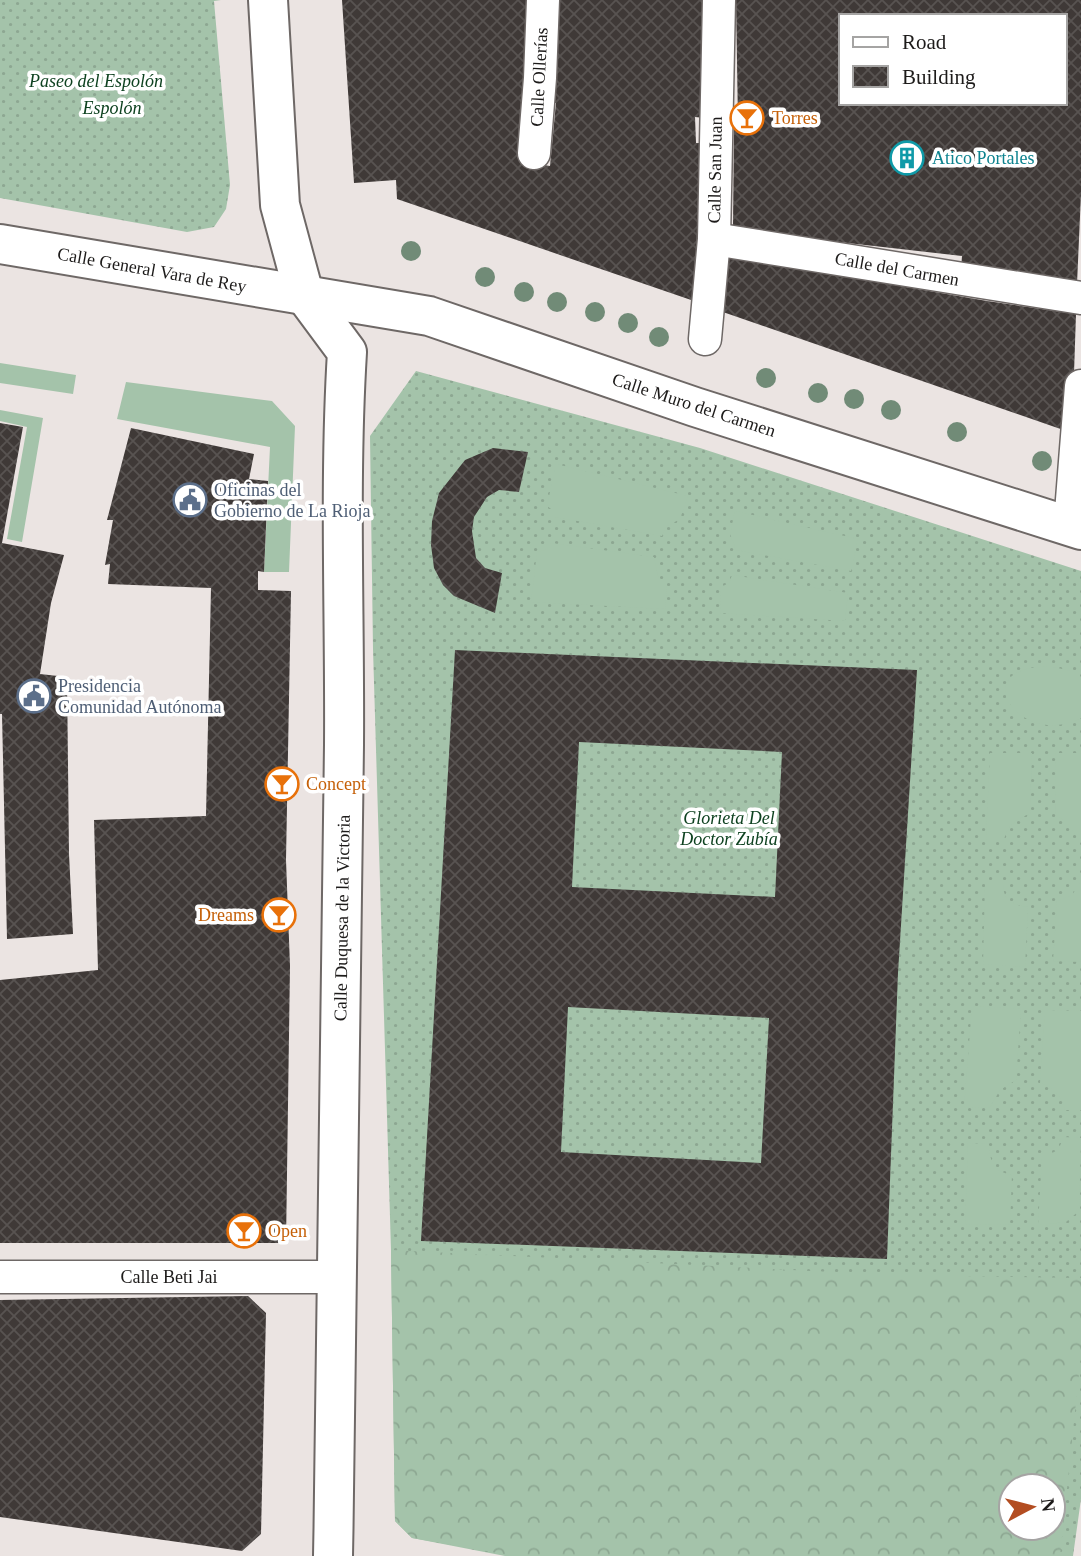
<svg xmlns="http://www.w3.org/2000/svg" width="1081" height="1556" font-family="Georgia,serif">
	<style>
		.grass { fill: url(#grass-dots); fill-rule: evenodd }
		.forest { fill: url(#forest-crowns); fill-rule: evenodd }
		.garden { fill: #a4c3aa }
		.building { fill: url(#building-cross-hatch); fill-rule: evenodd }
		.lines { fill: none; stroke-linecap: round; stroke-linejoin: round }
		.pedestrian-casing { stroke: #6e6866; stroke-width: 35 }
		.minor-casing { stroke: #6e6866; stroke-width: 42 }
		.secondary-casing { stroke: #6e6866; stroke-width: 42 }
		.pedestrian { stroke: #fff; stroke-width: 32 }
		.minor { stroke: #fff; stroke-width: 38 }
		.secondary { stroke: #fff; stroke-width: 38 }
		.tree { fill: #718b77 }
		.labels { text-anchor: middle; dominant-baseline: central; stroke-width: 7; stroke-linejoin: round; paint-order: stroke }
		.street-label { font-size: 18px; fill: #1d1b1a; stroke: #fff }
		.park-label { font-size: 18px; font-style: italic; fill: #0e4220; stroke: #fff }
		.food-label { font-size: 18px; fill: #c56008; stroke: #fff; text-anchor: start }
		.culture-label { font-size: 18px; fill: #0d838f; stroke: #fff; text-anchor: start }
		.service-label { font-size: 18px; fill: #4e5e75; stroke: #fff; text-anchor: start }
	</style>
	<defs>
		<pattern id="grass-dots" width="8" height="8" patternUnits="userSpaceOnUse" patternTransform="scale(1.75)"><rect width="8" height="8" fill="#a4c3aa"/><path d="M2 2h.1M6 6h.1" fill="none" stroke="#8da792" stroke-width="1.8" stroke-linecap="round"/></pattern>
		<pattern id="forest-crowns" width="20" height="18" patternUnits="userSpaceOnUse" patternTransform="scale(1.75)"><rect width="20" height="18" fill="#a4c3aa"/><path d="M2 6a3 3 0 1 1 6 0M12 15a3 3 0 1 1 6 0" fill="none" stroke="#8da792"/></pattern>
		<pattern id="building-cross-hatch" width="8" height="8" patternUnits="userSpaceOnUse" patternTransform="scale(1.75)"><rect width="8" height="8" fill="#3f3937"/><path d="M0 0l8 8M0 8l8-8" fill="none" stroke="#585351"/></pattern>
	</defs>
	<rect width="100%" height="100%" fill="#ebe4e2"/>
	<g class="grass">
		<polygon points="0,0 221,0 214,1 230,185 226,209 214,227 187,232 0,198"/>
		<path d="M416,371L700,448L1081,571V1499L1073,1556H505L412,1538L395,1521L391,1250L373,649L370,436ZM1011,1486H1053V1528H1011Z"/>
	</g>
	<path class="forest" d="M391,1250L892,1275L1081,1278V1354L1060,1556H515L412,1538L395,1521ZM1011,1486H1053V1528H1011Z"/>
	<g class="garden">
		<polygon points="0,363 76,375 73,394 0,383"/>
		<polygon points="126,382 272,401 295,426 289,572 264,572 270,447 117,419"/>
		<polygon points="0,410 43,418 22,542 7,539 27,427 0,421"/>
		<polygon points="556,464 688,496 680,519 666,527 662,536 555,517 554,511 547,506"/>
		<polygon points="735,511 858,539 851,571 736,550 730,534"/>
		<polygon points="551,543 654,557 658,576 667,587 665,609 531,602 537,552 545,550"/>
		<polygon points="732,575 848,593 845,621 720,613 721,587 729,583"/>
		<path d="M1053,667L1072,671L1081,677V718C1025,747 972,679 1031,668C1038,666 1046,667 1053,667Z"/>
		<path d="M990,753H1032L1030,814C1017,818 1007,826 1004,840H986Z"/>
		<polygon points="1056,753 1081,753 1081,843 1066,821 1055,815"/>
		<polygon points="1081,881 1081,962 1053,961 1057,901 1072,895"/>
		<path d="M985,884H1003C1003,900 1013,905 1028,907L1025,967L983,964Z"/>
		<polygon points="972,1006 1021,1009 1016,1080 1000,1090 990,1107 964,1108"/>
		<path d="M1045,1010L1081,1011V1110H1065C1063,1096 1052,1088 1040,1083Z"/>
		<polygon points="1064,1137 1081,1138 1079,1211 1066,1222 1038,1225 1042,1158 1058,1150"/>
		<path d="M968,1143L989,1144C990,1162 993,1171 1012,1175L1010,1225L965,1224Z"/>
	</g>
	<g class="building">
		<polygon points="342,0 527,0 526,75 520,161 550,166 556,103 550,103 555,0 707,0 705,118 695,117 696,143 703,143 702,198 694,301 397,199 396,180 354,183"/>
		<path d="M736,0H1081V194L1077,284L961,269L962,256L795,237L733,226L734,123H738ZM841,16H1065V103H841Z"/>
		<polygon points="727,256 987,301 1076,314 1072,433 720,311"/>
		<polygon points="0,423 23,427 2,543 64,555 51,603 40,674 67,677 69,854 73,934 7,939 2,714 0,714"/>
		<polygon points="131,428 254,454 249,479 268,481 264,572 258,571 258,590 291,591 286,860 290,966 286,1243 0,1243 0,980 98,970 94,820 206,816 211,588 108,584 110,564 105,565 113,520 107,520"/>
		<polygon points="493,448 528,452 519,492 499,490 487,497 474,517 472,531 476,558 485,568 502,573 495,613 454,596 443,585 434,568 431,545 432,521 439,493 465,460"/>
		<path d="M455,650L917,670L898,973L887,1259L421,1241ZM579,742L782,752L775,897L572,887ZM568,1007L769,1018L761,1163L561,1152Z"/>
		<polygon points="248,1296 266,1313 261,1534 242,1551 0,1517 0,1300"/>
	</g>
	<g class="lines">
		<defs>
			<g id="pedestrian">
				<polyline points="534,153 540,78 543,0"/>
				<polyline points="714,239 1081,298"/>
				<polyline points="705,339 714,239 719,0"/>
				<polyline points="1070,525 1081,386"/>
				<polyline points="0,1277 338,1277"/>
			</g>
			<path id="minor" d="M268,0L280,205L304,294L347,352C339,483 345,614 344,745C341,1016 338,1286 333,1556"/>
			<polyline id="secondary" points="0,244 429,316 695,407 1081,530"/>
		</defs>
		<use href="#pedestrian" class="pedestrian-casing"/>
		<use href="#minor" class="minor-casing"/>
		<use href="#secondary" class="secondary-casing"/>
		<use href="#pedestrian" class="pedestrian"/>
		<use href="#minor" class="minor"/>
		<use href="#secondary" class="secondary"/>
	</g>
	<g class="tree">
		<circle cx="411" cy="251" r="10"/>
		<circle cx="485" cy="277" r="10"/>
		<circle cx="524" cy="292" r="10"/>
		<circle cx="557" cy="302" r="10"/>
		<circle cx="595" cy="312" r="10"/>
		<circle cx="628" cy="323" r="10"/>
		<circle cx="659" cy="337" r="10"/>
		<circle cx="766" cy="378" r="10"/>
		<circle cx="818" cy="393" r="10"/>
		<circle cx="854" cy="399" r="10"/>
		<circle cx="891" cy="410" r="10"/>
		<circle cx="957" cy="432" r="10"/>
		<circle cx="1042" cy="461" r="10"/>
	</g>
	<defs>
		<symbol id="bar-ring" viewBox="-11 -11 22 22"><circle r="9.5" fill="#fff" stroke="#e8710a" stroke-width="1.5"/><path d="M-6-5H6L.8 .8V4.5H3.5V6h-7V4.5H-.8V.8Z" fill="#e8710a"/></symbol>
		<symbol id="building-ring" viewBox="-11 -11 22 22"><circle r="9.5" fill="#fff" stroke="#0f9aa8" stroke-width="1.5"/><path d="M-4-6H4V6H1V3H-1V6H-4ZM-2.5-4.3h1.7v1.8h-1.7ZM.8-4.3h1.7v1.8H.8ZM-2.5-1h1.7V.8h-1.7ZM.8-1h1.7V.8H.8Z" fill="#0f9aa8"/></symbol>
		<symbol id="civic-ring" viewBox="-11 -11 22 22"><circle r="9.5" fill="#fff" stroke="#5c6f8a" stroke-width="1.5"/><path d="M-.6-6.5H3V-4.5H.6V-3L4-1V1h2V6H-6V1h2V-1L-.6-3ZM-1.2 2.5V6h2.4V2.5Z" fill="#5c6f8a"/></symbol>
	</defs>
	<g fill-rule="evenodd">
		<use href="#bar-ring" x="728" y="99" width="38" height="38"/>
		<use href="#building-ring" x="888" y="139" width="38" height="38"/>
		<use href="#civic-ring" x="171" y="481" width="38" height="38"/>
		<use href="#civic-ring" x="15" y="677" width="38" height="38"/>
		<use href="#bar-ring" x="263" y="765" width="38" height="38"/>
		<use href="#bar-ring" x="260" y="896" width="38" height="38"/>
		<use href="#bar-ring" x="225" y="1212" width="38" height="38"/>
	</g>
	<g class="labels">
		<g class="street-label">
			<text transform="translate(539 77) rotate(-87)">Calle Ollerías</text>
			<text transform="translate(715 170) rotate(-89)">Calle San Juan</text>
			<text transform="translate(897 269) rotate(10)">Calle del Carmen</text>
			<text transform="translate(152 270) rotate(10)">Calle General Vara de Rey</text>
			<text transform="translate(694 405) rotate(18)">Calle Muro del Carmen</text>
			<text transform="translate(342 918) rotate(-89)">Calle Duquesa de la Victoria</text>
			<text x="169" y="1277">Calle Beti Jai</text>
		</g>
		<g class="park-label">
			<text x="96" y="81">Paseo del Espolón</text>
			<text x="112" y="108">Espolón</text>
			<text x="729" y="818">Glorieta Del<tspan x="729" dy="21">Doctor Zubía</tspan></text>
		</g>
		<g class="food-label">
			<text x="772" y="118">Torres</text>
			<text x="306" y="784">Concept</text>
			<text x="254" y="915" text-anchor="end">Dreams</text>
			<text x="268" y="1231">Open</text>
		</g>
		<g class="culture-label">
			<text x="932" y="158">Atico Portales</text>
		</g>
		<g class="service-label">
			<text x="214" y="490">Oficinas del<tspan x="214" dy="21">Gobierno de La Rioja</tspan></text>
			<text x="58" y="686">Presidencia<tspan x="58" dy="21">Comunidad Autónoma</tspan></text>
		</g>
	</g>
	<rect x="839" y="14" width="228" height="91" fill="#ffffff" stroke="#a5a4a3" stroke-width="2"/>
	<rect x="853" y="37" width="35" height="10" fill="#ffffff" stroke="#a5a4a3" stroke-width="2"/>
	<text x="902" y="49" font-size="21" fill="#1d1b1a">Road</text>
	<rect x="853" y="66" width="35" height="21" fill="url(#building-cross-hatch)" stroke="#a5a4a3" stroke-width="2"/>
	<text x="902" y="84" font-size="21" fill="#1d1b1a">Building</text>
	<g transform="translate(1032 1507) rotate(83)"><circle r="33" fill="#ffffff" stroke="#a5a4a3" stroke-width="2"/>
	<path d="M0-5L12 26L0 18L-12 26Z" fill="#b34d21"/>
	<text y="-10" font-size="19" font-weight="bold" text-anchor="middle" fill="#1d1b1a">N</text>
	</g>
</svg>
